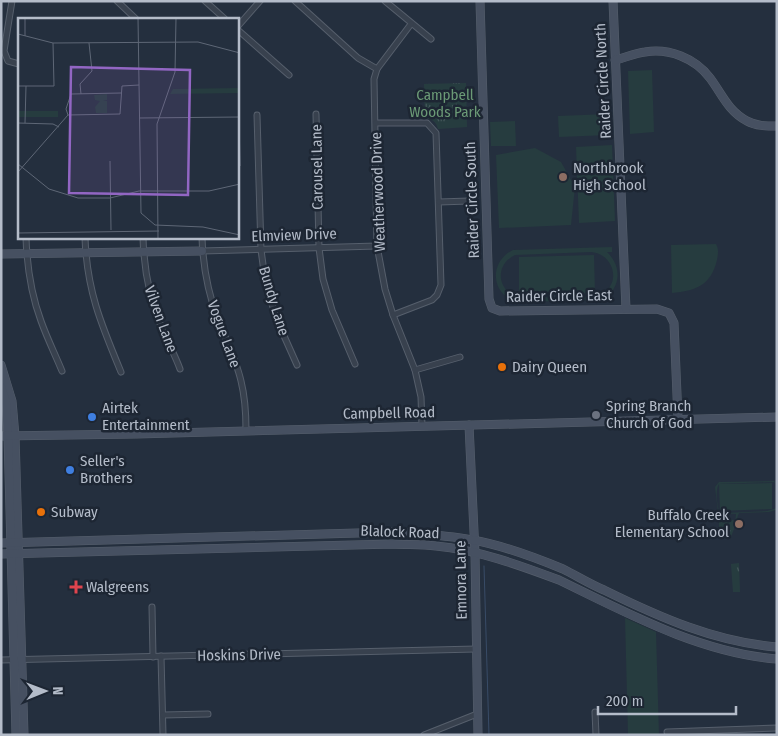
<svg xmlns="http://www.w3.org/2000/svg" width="778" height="736" font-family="'Fira Sans Condensed',sans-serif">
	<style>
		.grass { fill: #263c3f; fill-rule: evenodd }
		.park { fill: url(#park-tufts) }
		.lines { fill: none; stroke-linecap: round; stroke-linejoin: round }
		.stream { stroke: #394c67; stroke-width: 1 }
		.street-casing { stroke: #565f6c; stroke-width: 7 }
		.secondary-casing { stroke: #565f6c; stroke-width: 9 }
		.street { stroke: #38414e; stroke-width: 5 }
		.secondary { stroke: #465061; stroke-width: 8 }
		.education-dot { fill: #8d6e63; stroke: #1d2633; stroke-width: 2 }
		.food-dot { fill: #e8710a; stroke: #1d2633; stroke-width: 2 }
		.worship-dot { fill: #6b7280; stroke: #1d2633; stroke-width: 2 }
		.shop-dot { fill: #3f7fe0; stroke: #1d2633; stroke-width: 2 }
		.health-dot { fill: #e0444e; stroke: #1d2633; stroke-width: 2 }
		.labels { text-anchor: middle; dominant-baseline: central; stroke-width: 5; stroke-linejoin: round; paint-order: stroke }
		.street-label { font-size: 15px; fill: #b4bcc9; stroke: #1d2633 }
		.park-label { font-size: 15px; fill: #6b9a76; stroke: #1d2633 }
		.poi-label { font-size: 15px; fill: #b4bcc9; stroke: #1d2633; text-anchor: start }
		.inset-road { fill: none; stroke: #5e6776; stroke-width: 1 }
		.view { fill: #9266c3; fill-opacity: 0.15; stroke: #9266c3; stroke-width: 2.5 }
		.inset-edge { fill: none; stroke: #b4bcc9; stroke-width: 2.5 }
	</style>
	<defs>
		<pattern id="park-tufts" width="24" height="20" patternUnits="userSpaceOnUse" patternTransform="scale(1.25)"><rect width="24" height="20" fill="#263c3f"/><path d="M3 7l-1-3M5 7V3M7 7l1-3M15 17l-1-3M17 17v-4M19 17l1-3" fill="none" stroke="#435659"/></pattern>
	</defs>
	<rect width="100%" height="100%" fill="#242f3e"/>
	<g class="grass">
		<polygon points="652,70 654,132 630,134 628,71"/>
		<polygon points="608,114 609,135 559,137 558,116"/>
		<polygon points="515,121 516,146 491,146 490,122"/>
		<polygon points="612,145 615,221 579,223 576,147"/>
		<polygon points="535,148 561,162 575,187 571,225 499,228 496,155"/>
		<path d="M716,244C719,249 718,254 717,260C711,285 696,291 672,293L671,245Z"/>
		<path d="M612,247V252H607C623,267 621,291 600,300L518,302C491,296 488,262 513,250ZM591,252C616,254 622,288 598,295C589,298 579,296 570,297C553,297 536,298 519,297C497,292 494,265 515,255Z"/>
		<polygon points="594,255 595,293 519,295 519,257"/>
		<path d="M774,481L777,484L774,482L719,484C715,490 717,504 719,511L723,513L767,511L777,508L776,510L769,512L739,513L735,524L736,514L720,513L718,512L715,487L719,482Z"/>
		<polygon points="772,483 772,509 720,511 719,484"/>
		<polygon points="625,618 656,632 659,735 628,735"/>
	</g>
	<g class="park">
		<path d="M466,83L467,127L438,129C436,121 432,119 425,118L424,84Z"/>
		<polygon points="721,518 726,520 731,519 734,521 734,529 730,539 721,538 720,533 723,529 719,528 719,519"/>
		<polygon points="739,563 740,592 733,592 731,564"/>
	</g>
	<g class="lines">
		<polyline class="stream" points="484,566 489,735"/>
		<defs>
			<g id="street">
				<polyline points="12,1 4,51 8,61 19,64"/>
				<polyline points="117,1 136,19"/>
				<polyline points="205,1 225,19"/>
				<polyline points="295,1 358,58 377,69"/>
				<polyline points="385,1 431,39"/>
				<polyline points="411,24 377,69 374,79 377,246 385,289 393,315 415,370 421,397 422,426"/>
				<polyline points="238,26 260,1"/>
				<polyline points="238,30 289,75"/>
				<polyline points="316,114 319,248 323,279 332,310 355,364"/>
				<polyline points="257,115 261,250 265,279 276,318 297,365"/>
				<polyline points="376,123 427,123 436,133 441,285 437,295 432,300 393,315"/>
				<polyline points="439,202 469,201"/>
				<path d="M26,238C27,266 31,294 41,321C47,338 55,354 62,371"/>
				<path d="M85,238C87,291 101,324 121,372"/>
				<path d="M143,238C144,268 149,298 161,326C167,341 175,355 180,369"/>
				<path d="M202,238C203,266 208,293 218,320C226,340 236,359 241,381C245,397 246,414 246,430"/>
				<polyline points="202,251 377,246"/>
				<polyline points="415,370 460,357"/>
				<polyline points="152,607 153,657"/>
				<polyline points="161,656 163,735"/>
				<polyline points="1,660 476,649"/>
				<polyline points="595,712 596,735"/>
				<polyline points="163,715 208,714"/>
				<polyline points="667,732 777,728"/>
				<polyline points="424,735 477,714"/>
			</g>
			<g id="secondary">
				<polyline points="480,1 489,299 492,308 500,311 657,309 669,313 674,323 678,419"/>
				<polyline points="613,1 626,309"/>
				<path d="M615,60C625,58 635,53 645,52C669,48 695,58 710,78C722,94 728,111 747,121C756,126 766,126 777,126"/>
				<polyline points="1,254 202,251"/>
				<polyline points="1,365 12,401 15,436 24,735"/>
				<polyline points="1,387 6,402 8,436 16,735"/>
				<polyline points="469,425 475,553 478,735"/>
				<polyline points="1,436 136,434 777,417"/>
				<path d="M1,543L392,532C419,534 446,535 472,540C503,545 534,557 563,569C577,576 590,584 604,590C659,617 715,642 777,647"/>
				<path d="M1,554L393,544C407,545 421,544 436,546C478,550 519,565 559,580C627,613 700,653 777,659"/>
			</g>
		</defs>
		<use href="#street" class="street-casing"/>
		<use href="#secondary" class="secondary-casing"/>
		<use href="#street" class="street"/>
		<use href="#secondary" class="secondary"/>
	</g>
	<g class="education-dot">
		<circle cx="563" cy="177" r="5"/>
		<circle cx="739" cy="524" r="5"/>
	</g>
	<g class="food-dot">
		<circle cx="502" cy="367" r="5"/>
		<circle cx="41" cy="512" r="5"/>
	</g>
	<circle class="worship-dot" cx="596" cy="415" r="5"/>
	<g class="shop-dot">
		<circle cx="92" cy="417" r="5"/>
		<circle cx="70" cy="470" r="5"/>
	</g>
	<path class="health-dot" d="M73.5 579.5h5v5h5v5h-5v5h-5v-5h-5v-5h5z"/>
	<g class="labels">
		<g class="street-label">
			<text transform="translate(603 81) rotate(-93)">Raider Circle North</text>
			<text transform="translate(317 167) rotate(-91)">Carousel Lane</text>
			<text transform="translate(378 192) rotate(-92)">Weatherwood Drive</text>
			<text transform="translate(472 200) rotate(-92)">Raider Circle South</text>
			<text transform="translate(294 235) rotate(-2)">Elmview Drive</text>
			<text transform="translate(559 296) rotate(-1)">Raider Circle East</text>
			<text transform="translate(274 301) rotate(73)">Bundy Lane</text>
			<text transform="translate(161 319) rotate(70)">Vilven Lane</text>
			<text transform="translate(224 334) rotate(70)">Vogue Lane</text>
			<text transform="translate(389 413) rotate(-1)">Campbell Road</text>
			<text transform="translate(400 532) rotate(2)">Blalock Road</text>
			<text transform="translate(461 580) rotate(-91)">Emnora Lane</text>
			<text transform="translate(239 655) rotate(-1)">Hoskins Drive</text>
		</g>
		<g class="park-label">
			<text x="445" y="95">Campbell<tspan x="445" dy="17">Woods Park</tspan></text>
		</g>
		<g class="poi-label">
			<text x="573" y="168">Northbrook<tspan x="573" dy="17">High School</tspan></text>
			<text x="512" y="367">Dairy Queen</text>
			<text x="606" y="406">Spring Branch<tspan x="606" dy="17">Church of God</tspan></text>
			<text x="102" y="408">Airtek<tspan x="102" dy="17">Entertainment</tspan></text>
			<text x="80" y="461">Seller's<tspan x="80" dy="17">Brothers</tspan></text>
			<text x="51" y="512">Subway</text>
			<text x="729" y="515" text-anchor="end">Buffalo Creek<tspan x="729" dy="17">Elementary School</tspan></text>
			<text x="86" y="587">Walgreens</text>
		</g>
	</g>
	<g transform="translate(18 18)">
		<rect width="221" height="221" fill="#242f3e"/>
		<path d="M221,70V75L152,76L155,71ZM89,76V82L85,83H89V95H78L77,89L82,83L77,82L76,77Z" fill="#263c3f"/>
		<path d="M0,93H40V99H0Z" fill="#263c3f"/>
		<path class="inset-road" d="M120,0L123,195L137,207L185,209L222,217M0,16L35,25L180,24L222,35M7,18V0M0,68H36L35,25M63,76L62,66L74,53L71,25M50,97L102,96L104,68L121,67M50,97L48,91L53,76L103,75M221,99L222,148M121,100L222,99M0,105L35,106L41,109M7,105L8,68M92,143L93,212M0,146L31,171L60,180H92L121,173H191L222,166M0,154L50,97M0,215L141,213M140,221L139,106L157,54L158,0"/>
		<path class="view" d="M53,49L172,52L170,177L51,175Z"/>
		<rect width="221" height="221" class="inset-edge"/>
	</g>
	<rect width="778" height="736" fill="none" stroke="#b4bcc9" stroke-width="5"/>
	<g transform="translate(45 691) rotate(89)" stroke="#1d2633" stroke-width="4" paint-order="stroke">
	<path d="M0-4L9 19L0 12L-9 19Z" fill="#b4bcc9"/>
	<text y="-8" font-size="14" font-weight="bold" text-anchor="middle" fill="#b4bcc9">N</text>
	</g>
	<path d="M598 706v8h138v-8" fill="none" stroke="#b4bcc9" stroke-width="2.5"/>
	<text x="606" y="706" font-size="15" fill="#b4bcc9" stroke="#1d2633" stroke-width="4" paint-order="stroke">200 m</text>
</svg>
